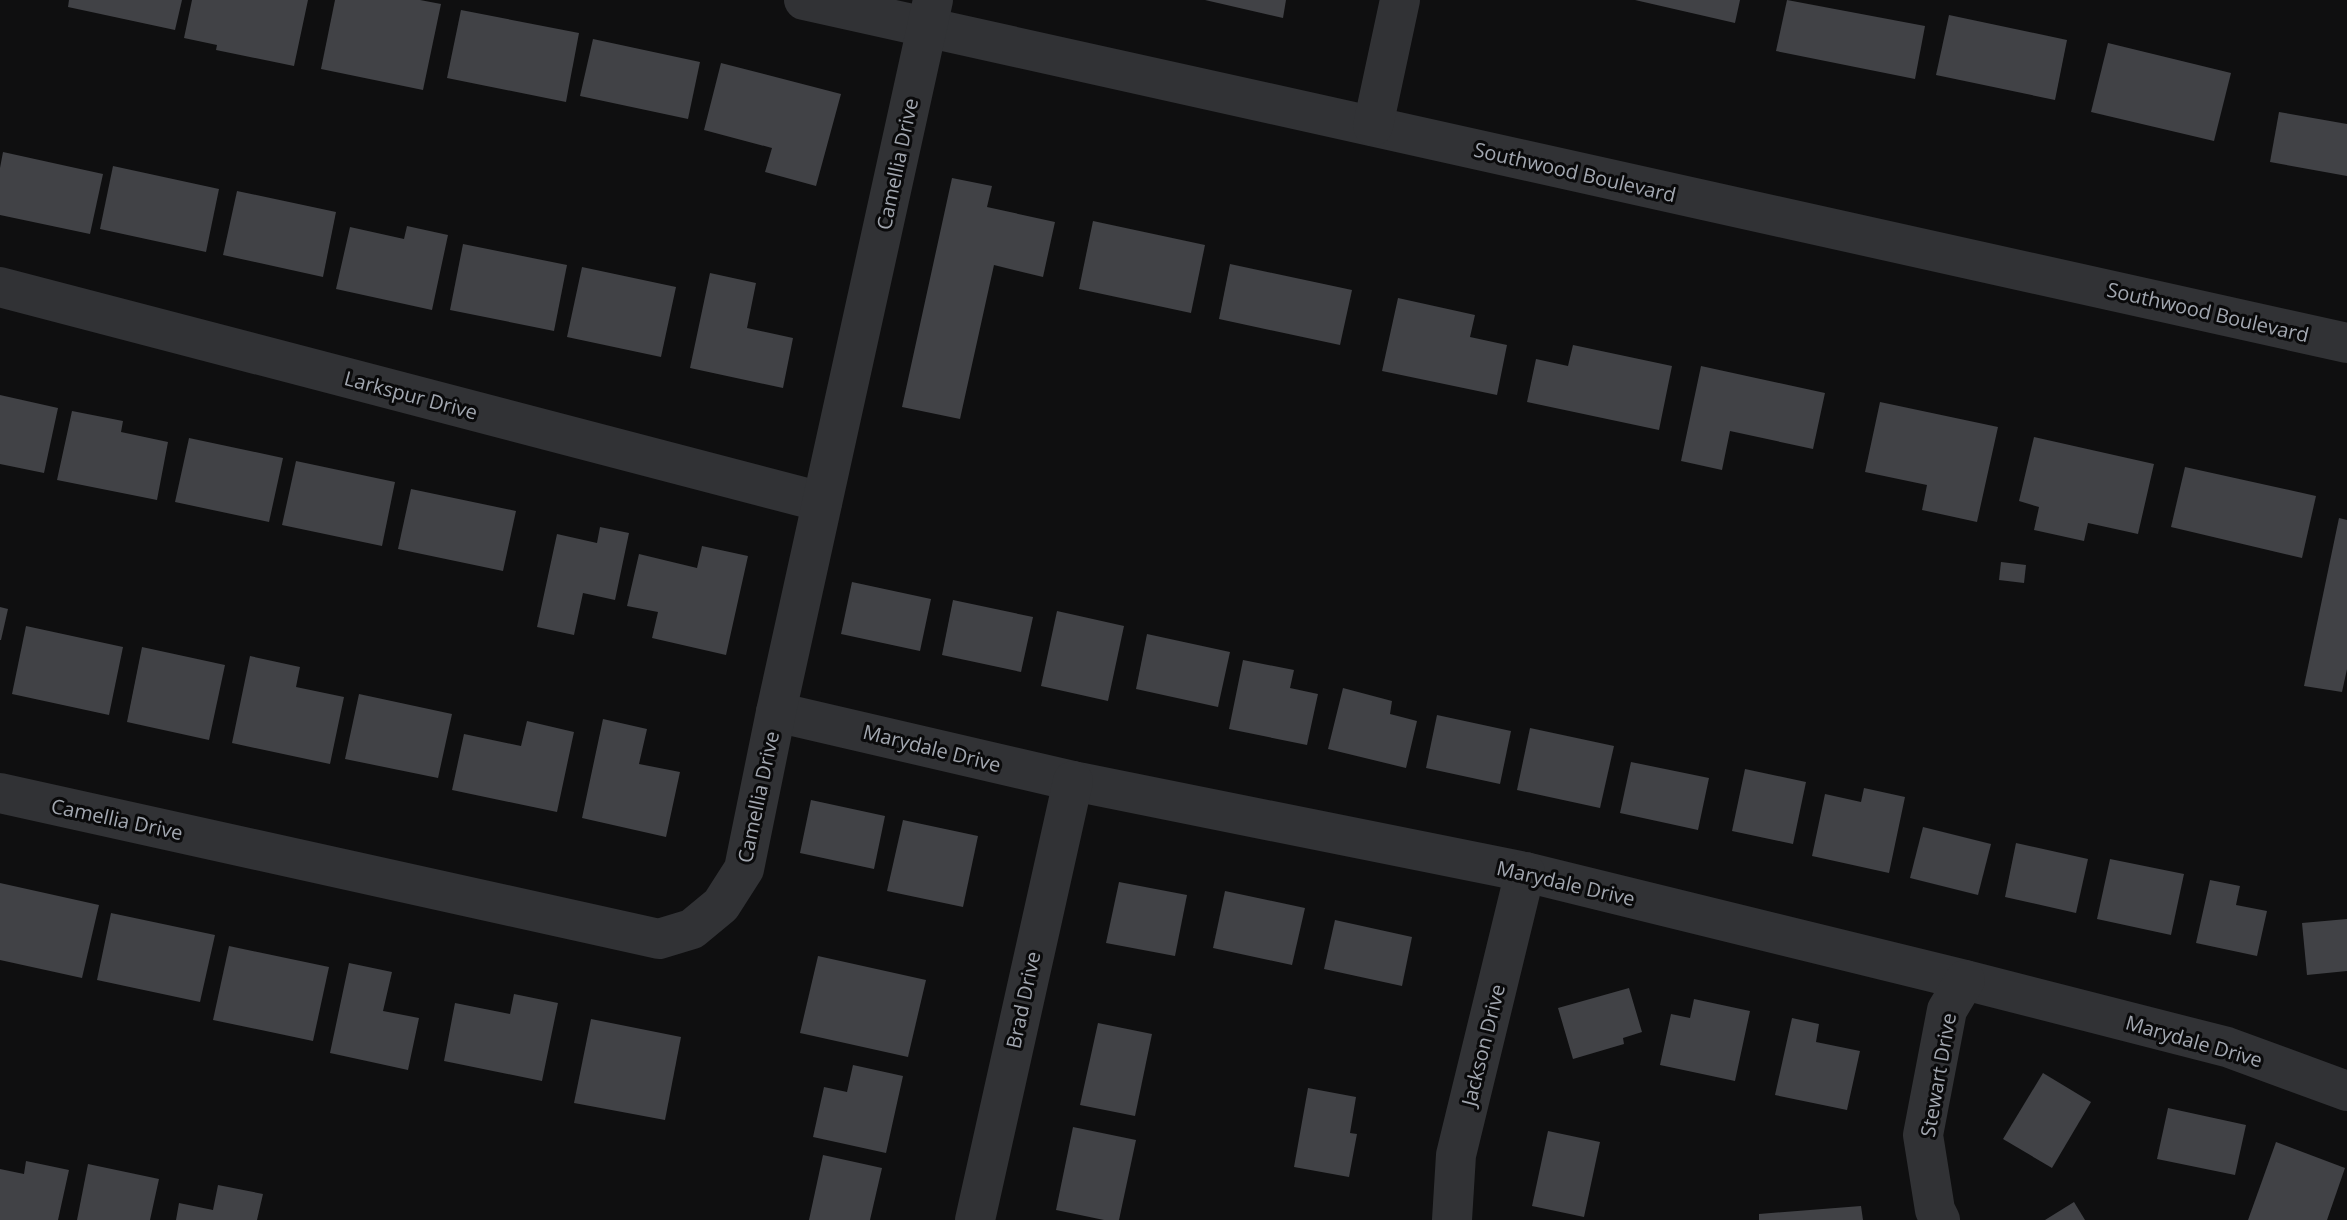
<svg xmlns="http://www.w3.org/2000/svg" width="2347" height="1220" font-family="'Open Sans',sans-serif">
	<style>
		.building { fill: #414246 }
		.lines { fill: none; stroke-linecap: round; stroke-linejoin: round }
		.minor { stroke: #313235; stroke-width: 40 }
		.labels { text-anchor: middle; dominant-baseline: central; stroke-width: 6; stroke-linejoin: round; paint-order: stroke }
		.street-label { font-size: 20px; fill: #a2a7b0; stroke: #0a0a0b }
	</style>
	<rect width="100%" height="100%" fill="#0f0f10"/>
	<g class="building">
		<polygon points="69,0 182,0 175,30 68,7"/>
		<polygon points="192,0 308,0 294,66 216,50 217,45 184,38"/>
		<polygon points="335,0 420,0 441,4 423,90 321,69"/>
		<polygon points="1205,0 1286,0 1283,18"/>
		<polygon points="1635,0 1740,0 1735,23"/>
		<polygon points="1787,0 1925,26 1915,79 1776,51"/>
		<polygon points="461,10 579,33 566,102 447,78"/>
		<polygon points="1949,15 2067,40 2055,100 1936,75"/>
		<polygon points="593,39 700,62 688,119 580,96"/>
		<polygon points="2108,43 2231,73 2214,141 2091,112"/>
		<polygon points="721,63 841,94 816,186 765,172 772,148 704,130"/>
		<polygon points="2279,112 2347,124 2347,176 2270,162"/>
		<polygon points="3,152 103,174 90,234 0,215 0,168"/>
		<polygon points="113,166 219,189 206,252 100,229"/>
		<polygon points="952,178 992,186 987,207 1055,222 1043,277 994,265 960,419 902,407"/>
		<polygon points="237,191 336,212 323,277 223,255"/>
		<polygon points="1093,221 1205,245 1191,313 1079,289"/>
		<polygon points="407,226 448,235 432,310 336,289 350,227 404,239"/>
		<polygon points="463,244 567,265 554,331 450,310"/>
		<polygon points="1230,264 1352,290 1340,345 1219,319"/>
		<polygon points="582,267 676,287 661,357 567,337"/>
		<polygon points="710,273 756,283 747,328 793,338 783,388 690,368"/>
		<polygon points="1398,298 1475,315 1470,337 1507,345 1497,395 1382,371"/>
		<polygon points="1573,345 1672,366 1659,430 1527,402 1536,359 1568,366"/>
		<polygon points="1701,366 1825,393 1813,449 1730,431 1722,470 1681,461"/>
		<polygon points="0,395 58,408 44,473 0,464"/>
		<polygon points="1880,402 1998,427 1977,522 1922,510 1927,485 1865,472"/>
		<polygon points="72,411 123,421 121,432 168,442 157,500 57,480"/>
		<polygon points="2034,437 2154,464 2138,534 2088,523 2084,541 2034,530 2039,507 2019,501"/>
		<polygon points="189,438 283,458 269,522 175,502"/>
		<polygon points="296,461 395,482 382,546 282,525"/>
		<polygon points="2185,467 2316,496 2302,558 2171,527"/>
		<polygon points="411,489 516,511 503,571 398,549"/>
		<polygon points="2339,518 2347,520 2347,669 2342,692 2304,686"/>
		<polygon points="600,527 629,533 615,600 583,593 574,635 537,627 557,534 597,543"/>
		<polygon points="702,546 748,556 726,655 652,638 658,612 627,606 639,554 697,568"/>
		<polygon points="2001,562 2026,565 2024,583 1999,580"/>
		<polygon points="852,582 931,599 920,651 841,634"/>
		<polygon points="953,600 1033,617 1021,672 942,655"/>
		<polygon points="0,607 8,609 1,640 0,640"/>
		<polygon points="1057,611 1124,626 1108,701 1041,686"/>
		<polygon points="26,626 123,647 109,715 12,694"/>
		<polygon points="1147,634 1230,652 1218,707 1136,689"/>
		<polygon points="142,647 225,665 209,740 127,722"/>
		<polygon points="250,656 300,667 296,687 344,697 330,764 232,743"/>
		<polygon points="1243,660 1294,670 1290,688 1318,694 1307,745 1229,729"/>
		<polygon points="1343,688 1392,701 1390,714 1417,721 1406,768 1328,749"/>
		<polygon points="359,694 452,714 438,778 345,759"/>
		<polygon points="1437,715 1511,731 1500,784 1426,768"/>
		<polygon points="603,719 647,729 639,764 680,772 666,837 582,818"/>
		<polygon points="527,721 574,732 557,812 452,790 464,734 521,746"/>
		<polygon points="1530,728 1614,746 1600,808 1517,790"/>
		<polygon points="1631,762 1709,778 1698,830 1620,813"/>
		<polygon points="1745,769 1806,782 1793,844 1732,831"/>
		<polygon points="1864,788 1905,797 1889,873 1812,856 1825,794 1861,802"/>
		<polygon points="811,800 885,816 874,869 800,853"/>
		<polygon points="903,820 978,836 963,907 887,891"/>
		<polygon points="1923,827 1991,844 1978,895 1910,878"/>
		<polygon points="2016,843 2088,859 2076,913 2005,897"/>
		<polygon points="2110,859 2184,874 2171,935 2097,919"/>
		<polygon points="2210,880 2240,886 2236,905 2267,911 2257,956 2196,943"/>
		<polygon points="1119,882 1187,895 1175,956 1106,943"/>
		<polygon points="0,883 99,905 82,978 0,960"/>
		<polygon points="1225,891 1305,908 1292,965 1213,948"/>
		<polygon points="111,913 215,935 200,1002 97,980"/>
		<polygon points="2347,919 2347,971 2307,975 2302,923"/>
		<polygon points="1335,920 1412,937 1402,986 1324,969"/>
		<polygon points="229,946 329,967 313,1041 213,1020"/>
		<polygon points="818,956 926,980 908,1057 800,1033"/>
		<polygon points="349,963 392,972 383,1011 419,1018 408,1070 330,1053"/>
		<polygon points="1629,988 1642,1032 1623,1038 1624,1044 1573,1059 1558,1008"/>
		<polygon points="514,994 558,1003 542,1081 444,1061 455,1003 510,1014"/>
		<polygon points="1694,999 1750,1011 1735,1081 1660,1065 1671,1014 1690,1018"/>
		<polygon points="1792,1018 1819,1024 1816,1042 1860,1051 1847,1110 1775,1095"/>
		<polygon points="591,1019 681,1037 665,1120 574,1103"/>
		<polygon points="1098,1023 1152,1034 1135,1116 1080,1105"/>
		<polygon points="853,1065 903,1076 886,1153 813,1137 824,1087 847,1092"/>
		<polygon points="2043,1073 2091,1102 2052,1168 2003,1139"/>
		<polygon points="1308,1088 1356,1097 1350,1133 1357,1134 1349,1177 1294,1167"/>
		<polygon points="2168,1108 2246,1125 2235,1175 2157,1159"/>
		<polygon points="1073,1127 1136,1140 1119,1220 1104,1220 1056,1210"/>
		<polygon points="1548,1131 1600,1142 1584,1217 1532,1206"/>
		<polygon points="2276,1142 2345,1168 2327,1220 2248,1220"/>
		<polygon points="823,1155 882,1168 870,1220 809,1220"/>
		<polygon points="26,1161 69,1170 58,1220 0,1220 0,1169 24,1174"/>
		<polygon points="88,1164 159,1179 150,1220 77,1220"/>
		<polygon points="218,1185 263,1194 257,1220 176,1220 179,1203 213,1210"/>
		<polygon points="2074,1202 2085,1220 2045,1220"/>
		<polygon points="1861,1206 1863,1220 1759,1220 1759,1214"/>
	</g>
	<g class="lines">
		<g class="minor">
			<polyline points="804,0 2347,343"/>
			<polyline points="1373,126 1400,0"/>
			<polyline points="0,287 822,502"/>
			<polyline points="776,712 1073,781 1525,872 1965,980 2227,1047 2347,1091"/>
			<polyline points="0,793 659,939 692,929 721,905 744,869 776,712 933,0"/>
			<polyline points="975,1220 1073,781"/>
			<polyline points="1452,1220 1456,1155 1525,872"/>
			<polyline points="1940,1220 1935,1210 1923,1135 1947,1010 1965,980"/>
		</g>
	</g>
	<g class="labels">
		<g class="street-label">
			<text transform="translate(897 164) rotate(-78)">Camellia Drive</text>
			<text transform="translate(1575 172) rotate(13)">Southwood Boulevard</text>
			<text transform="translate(2208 312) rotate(13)">Southwood Boulevard</text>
			<text transform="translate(411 395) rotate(15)">Larkspur Drive</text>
			<text transform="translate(932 748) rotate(14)">Marydale Drive</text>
			<text transform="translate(758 797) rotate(-78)">Camellia Drive</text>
			<text transform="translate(117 819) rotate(12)">Camellia Drive</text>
			<text transform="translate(1566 883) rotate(13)">Marydale Drive</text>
			<text transform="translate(1023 1000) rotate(-78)">Brad Drive</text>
			<text transform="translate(2194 1041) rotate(16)">Marydale Drive</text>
			<text transform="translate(1483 1045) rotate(-76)">Jackson Drive</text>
			<text transform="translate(1938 1075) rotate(-80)">Stewart Drive</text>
		</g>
	</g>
</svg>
